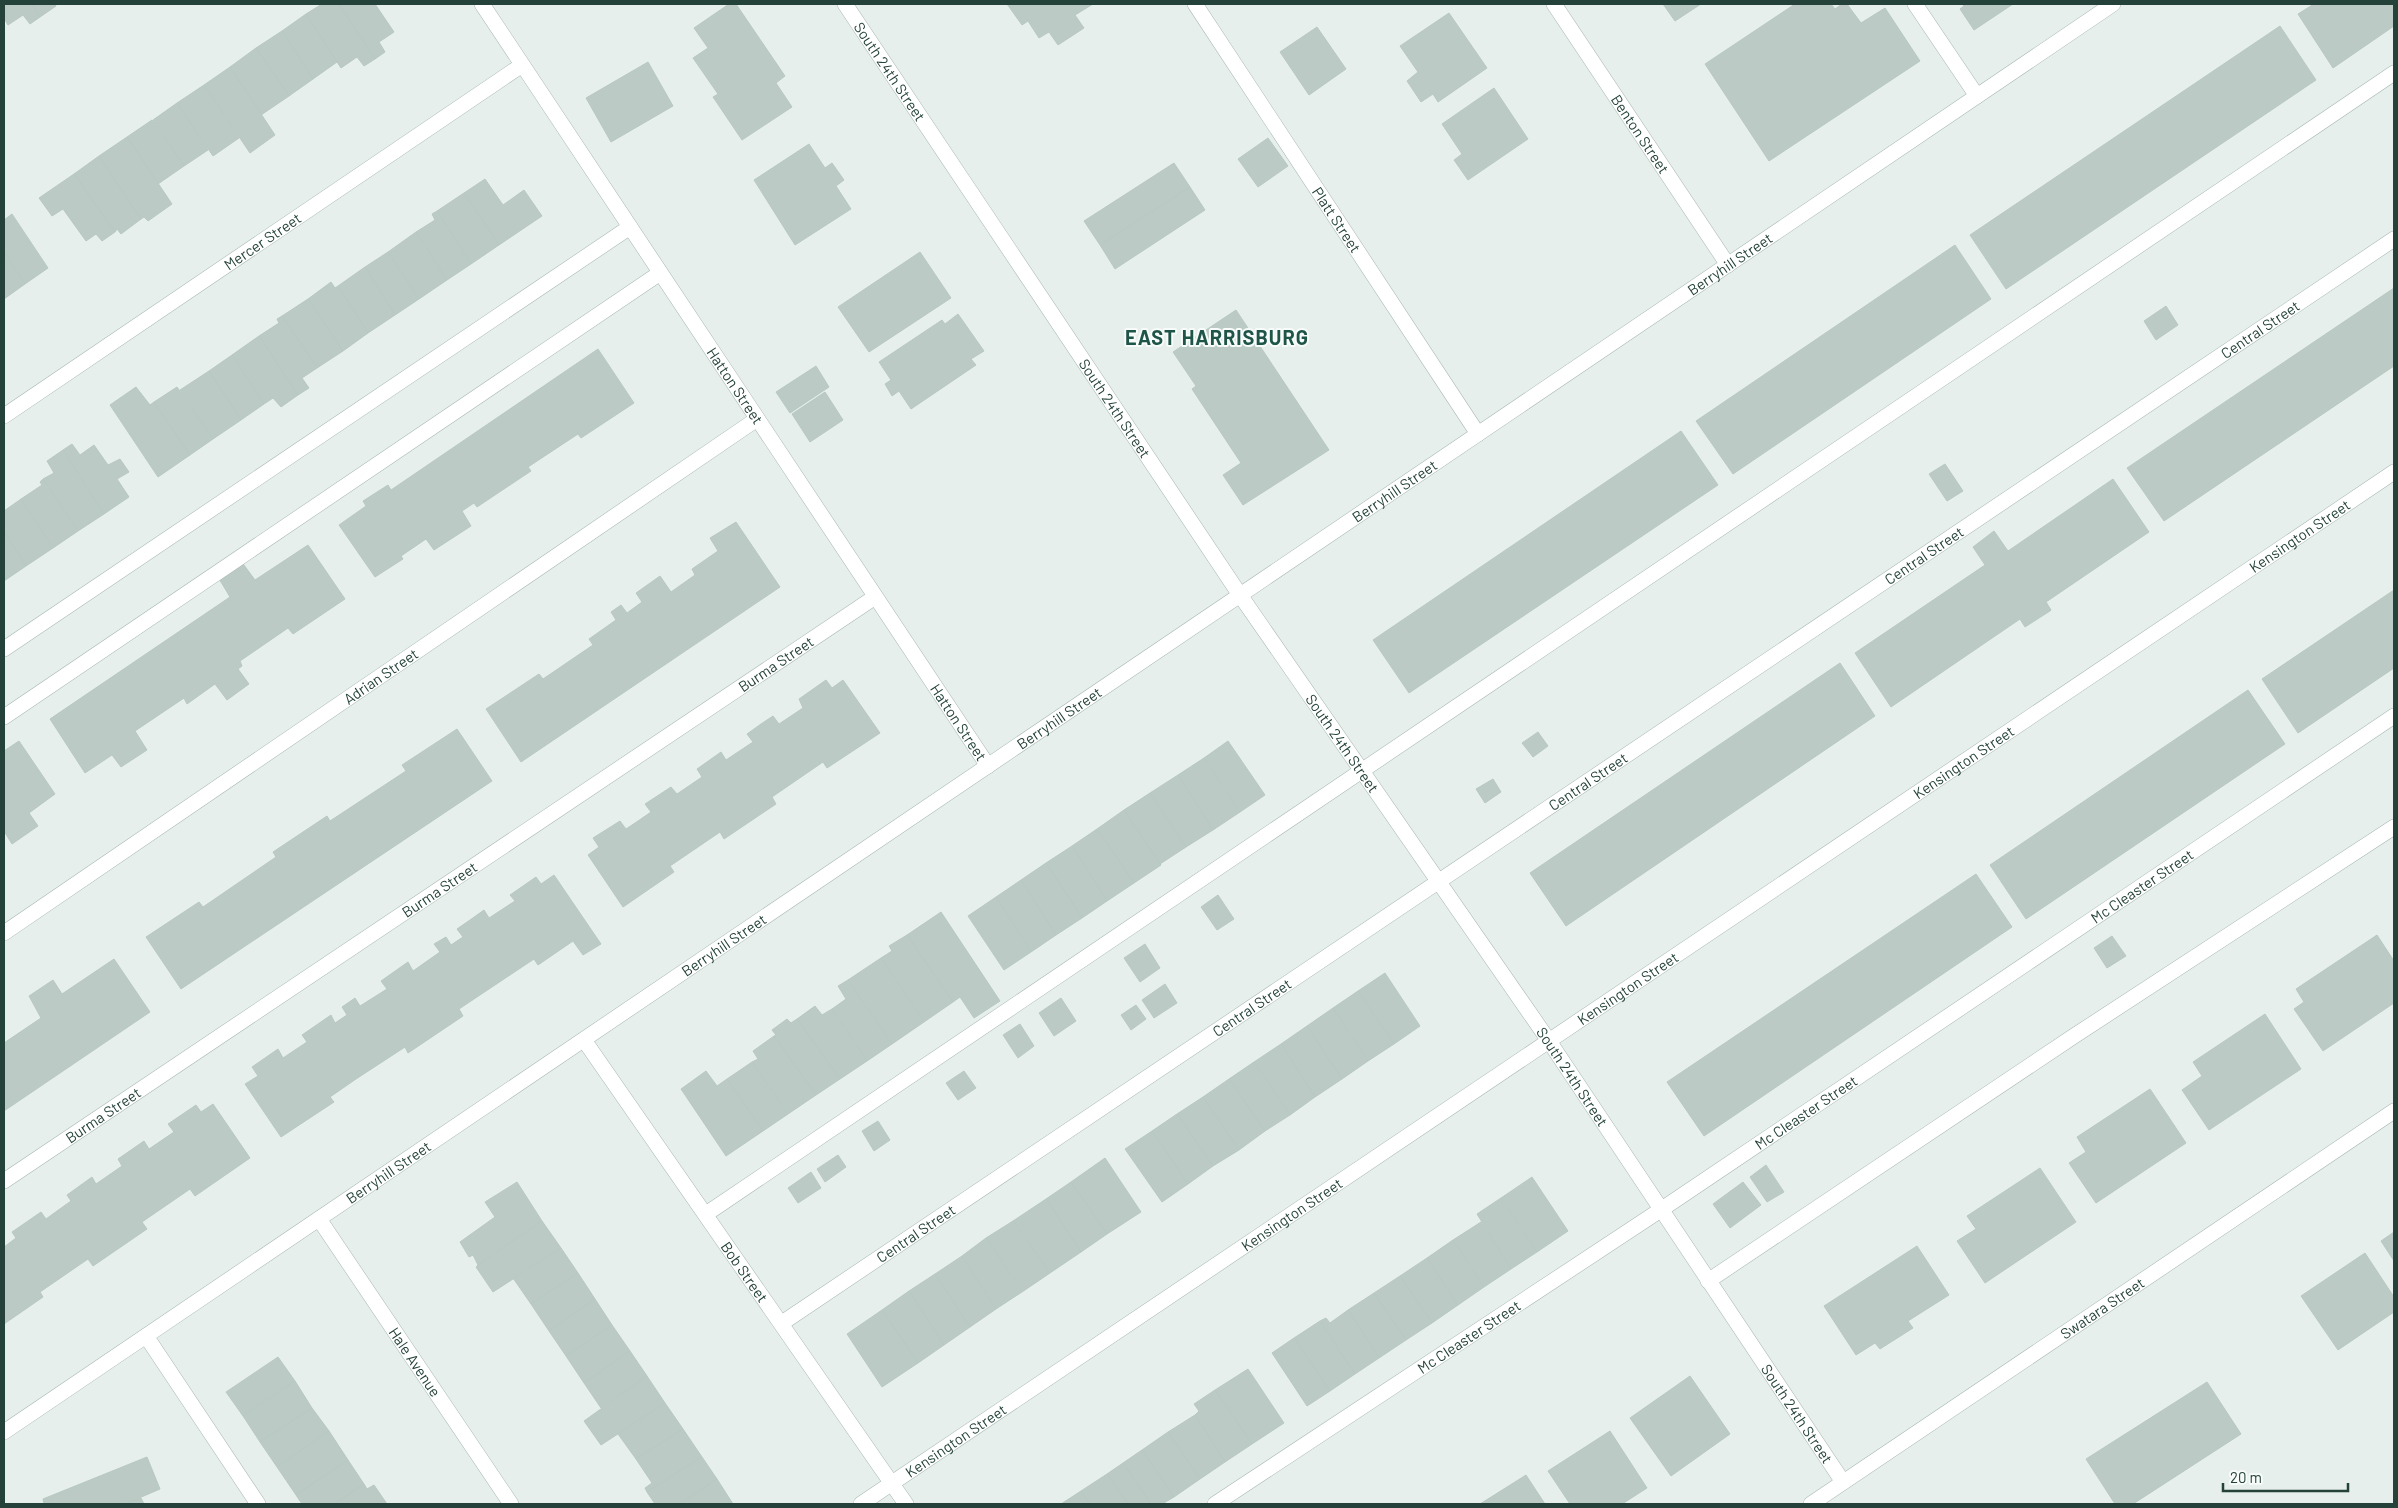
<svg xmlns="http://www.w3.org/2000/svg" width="2398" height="1508" font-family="Barlow,sans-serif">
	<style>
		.building { fill: #bbcac4; stroke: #b8c9c2 }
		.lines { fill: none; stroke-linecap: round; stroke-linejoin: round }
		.lane-casing { stroke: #a8b8b2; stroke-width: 16 }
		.street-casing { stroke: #a8b8b2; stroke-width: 16 }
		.lane { stroke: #fff; stroke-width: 15 }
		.street { stroke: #fff; stroke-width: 15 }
		.labels { text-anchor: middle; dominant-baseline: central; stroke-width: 4; stroke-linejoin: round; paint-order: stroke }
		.street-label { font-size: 15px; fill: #24423a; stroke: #f7fbf9 }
		.district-label { font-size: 20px; font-weight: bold; letter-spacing: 1px; fill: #1f5548; stroke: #f7fbf9 }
	</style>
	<rect width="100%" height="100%" fill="#e6efeb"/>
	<g class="building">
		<polygon points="4,4 32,4 40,17 30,24 23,15 8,25 4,18"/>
		<polygon points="32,4 55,4 56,6 40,17"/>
		<polygon points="322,4 339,4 375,59 364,66 357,57 341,68 306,14"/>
		<polygon points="339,4 375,4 394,32 379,42 385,52 375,59"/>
		<polygon points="729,4 736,4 785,76 776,83 792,107 742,140 713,97 718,94 693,58 708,48 694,28"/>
		<polygon points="1007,4 1093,4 1075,15 1084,28 1058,45 1049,32 1039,38 1028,21 1022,25"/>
		<polygon points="1663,4 1701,4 1675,21"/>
		<polygon points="1795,4 1831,4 1835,9 1842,4 1847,4 1861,23 1885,8 1920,61 1769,161 1705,64"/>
		<polygon points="1962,4 2013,4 1974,30 1960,9 1964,6"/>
		<polygon points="2314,4 2394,4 2394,26 2333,68 2298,14"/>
		<polygon points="1449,13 1487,68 1438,102 1433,94 1421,102 1407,81 1418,72 1400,46"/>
		<polygon points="306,14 337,62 313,79 282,31"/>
		<polygon points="2280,26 2316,80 2006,289 1970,235"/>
		<polygon points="1317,27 1346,69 1309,95 1280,52"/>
		<polygon points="282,31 313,79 289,96 256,48"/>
		<polygon points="256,48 289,96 261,115 230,67"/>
		<polygon points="648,62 673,106 611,142 586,98"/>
		<polygon points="230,67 275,135 250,153 204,85"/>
		<polygon points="204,85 239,138 213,156 177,103"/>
		<polygon points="1494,88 1528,139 1468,180 1454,160 1462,154 1442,124"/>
		<polygon points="177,103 208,150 184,166 153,120"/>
		<polygon points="152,120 184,166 158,184 127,137"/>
		<polygon points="127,137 172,204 148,221 144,217 141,219 99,156"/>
		<polygon points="1268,138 1288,166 1258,187 1238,159"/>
		<polygon points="809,144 825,168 832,163 844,180 836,186 851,209 795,245 754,180"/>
		<polygon points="99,156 141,219 121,234 117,229 115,232 74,174"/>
		<polygon points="1174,163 1190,187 1100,245 1084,221"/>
		<polygon points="74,174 115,232 102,241 96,234 86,241 63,209 52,216 39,198"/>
		<polygon points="485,179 503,205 524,190 542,216 499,245 464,193"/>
		<polygon points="1190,187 1205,210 1115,269 1100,245"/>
		<polygon points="464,193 499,245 471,264 437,211"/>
		<polygon points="437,211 471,264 447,280 416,232 435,220 432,214"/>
		<polygon points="12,214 48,268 25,284 4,252 4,220"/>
		<polygon points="416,232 447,280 419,299 388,252"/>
		<polygon points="1955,245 1991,299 1733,474 1696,421"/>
		<polygon points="4,252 25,284 4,299"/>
		<polygon points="388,252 419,299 395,315 365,267"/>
		<polygon points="920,252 951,298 869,352 838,307"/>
		<polygon points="365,267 395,315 368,333 338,286"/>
		<polygon points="331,282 335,288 338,286 368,333 343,351 308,299"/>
		<polygon points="2394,288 2394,366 2164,521 2127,468"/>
		<polygon points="308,299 343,351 317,368 282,316"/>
		<polygon points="2166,306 2178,325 2156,340 2144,321"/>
		<polygon points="1236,310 1329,450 1243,505 1223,475 1241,463 1192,389 1196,386 1173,352"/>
		<polygon points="958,314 984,351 971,359 976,365 911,409 899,391 892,396 885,384 891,380 879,362 942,320 945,324"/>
		<polygon points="282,316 317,368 302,378 309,388 298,395 259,336 279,323 277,319"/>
		<polygon points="259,336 298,395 281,407 273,398 264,404 232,355"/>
		<polygon points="598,349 634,403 581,438 578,434 528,467 531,471 477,507 474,503 462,511 471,526 434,550 426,539 401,556 403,559 375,577 339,525 366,506 363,501 388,485 391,490"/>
		<polygon points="232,355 264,404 241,420 209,371"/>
		<polygon points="816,366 829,387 790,413 776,392"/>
		<polygon points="209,371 241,420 213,439 180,390"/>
		<polygon points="136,387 150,405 154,402 190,455 158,477 110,405"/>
		<polygon points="177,387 213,439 190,455 154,402"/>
		<polygon points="825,392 843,420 810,442 792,414"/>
		<polygon points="1681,431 1718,485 1409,693 1373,640"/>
		<polygon points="72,444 80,455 94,445 108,465 120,459 129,472 117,479 129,497 104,514 63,450"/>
		<polygon points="63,450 104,514 78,531 43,479 54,473 47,461"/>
		<polygon points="1945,464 1963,491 1947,501 1929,474"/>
		<polygon points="43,479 78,531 53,548 21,499 42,485 40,482"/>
		<polygon points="2113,479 2149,532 2046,602 2051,610 2050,611 2025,627 2020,619 1891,707 1855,653 1985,565 1973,547 1994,531 2008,551"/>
		<polygon points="21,499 53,548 26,566 4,532 4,511"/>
		<polygon points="736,522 780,587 521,762 486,709 539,674 543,679 593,645 589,639 616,620 611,612 621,605 627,613 642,602 636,593 660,576 671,592 695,575 692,569 718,551 710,538"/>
		<polygon points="4,532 26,566 4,581"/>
		<polygon points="308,545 345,599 293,634 288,628 240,661 242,666 238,669 249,684 227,700 215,684 187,704 184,698 135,731 147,750 121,767 112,755 85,773 50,719 230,597 218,577 241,561 255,580"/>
		<polygon points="2394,590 2394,668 2298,733 2262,679"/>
		<polygon points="1840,663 1875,716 1566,926 1530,873"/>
		<polygon points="826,680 832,688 843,680 880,733 827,768 823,762 772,797 776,804 724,839 720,832 670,866 674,872 623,907 588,855 599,847 593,838 620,821 626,829 638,821 651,812 645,804 671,787 677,794 702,777 697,769 721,752 726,760 753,742 747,734 761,724 773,716 779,724 803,708 799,699"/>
		<polygon points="2248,690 2285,744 2026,919 1990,865"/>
		<polygon points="457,729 492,781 181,989 146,937 199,902 203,907 276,857 273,852 327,816 330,821 406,771 402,765"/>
		<polygon points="1538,732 1548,746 1533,757 1522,743"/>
		<polygon points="19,741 55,794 29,813 38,826 12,844 4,831 4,751"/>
		<polygon points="1228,741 1265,795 1240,812 1204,758"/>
		<polygon points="1204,758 1240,812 1213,830 1178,775"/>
		<polygon points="1178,775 1213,830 1186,847 1150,793"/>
		<polygon points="1493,779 1501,792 1485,803 1476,789"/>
		<polygon points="1150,793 1186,847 1160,864 1124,810"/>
		<polygon points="1124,810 1161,865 1134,883 1097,829"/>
		<polygon points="1097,829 1134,883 1107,901 1072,846"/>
		<polygon points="1072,846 1107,901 1082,918 1046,863"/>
		<polygon points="1046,863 1082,918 1056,935 1021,880"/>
		<polygon points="1976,874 2012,927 1704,1136 1667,1082"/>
		<polygon points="554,875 601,944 583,955 573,941 538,965 534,959 459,1009 463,1016 408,1053 405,1047 356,1079 330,1097 334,1102 281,1137 245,1084 258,1076 252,1067 278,1049 283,1058 307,1042 302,1035 331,1015 335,1023 347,1015 342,1007 355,998 360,1006 387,989 381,981 408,962 413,971 440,952 434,944 446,937 451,945 463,937 457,929 470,920 484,910 489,918 515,901 510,895 536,877 541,884"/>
		<polygon points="1021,880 1056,935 1031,952 996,897"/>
		<polygon points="1218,895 1234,919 1217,930 1201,907"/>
		<polygon points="996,897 1031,952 1004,970 968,916"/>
		<polygon points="941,912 1000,1001 974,1018 960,997 953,1002 907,935"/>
		<polygon points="907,935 953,1002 924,1022 881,958 892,951 889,946"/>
		<polygon points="2377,935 2394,961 2394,1003 2323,1051 2294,1009 2304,1002 2296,989"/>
		<polygon points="2112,936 2126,956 2107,968 2094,948"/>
		<polygon points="1145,944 1160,968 1140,982 1124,958"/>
		<polygon points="881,958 924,1022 892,1044 848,980"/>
		<polygon points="114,959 150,1012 4,1111 4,1043 41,1018 29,996 53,980 62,994"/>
		<polygon points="1385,973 1420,1026 1394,1044 1358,991"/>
		<polygon points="848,980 892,1044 867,1061 832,1009 846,999 838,986"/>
		<polygon points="1165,984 1177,1003 1154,1018 1142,1000"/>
		<polygon points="1358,991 1394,1044 1368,1061 1333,1008"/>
		<polygon points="1061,998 1076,1021 1054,1036 1039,1013"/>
		<polygon points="1136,1005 1146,1019 1131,1030 1121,1015"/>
		<polygon points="815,1006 822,1015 832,1009 867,1061 840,1079 797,1019"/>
		<polygon points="1333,1008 1368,1061 1342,1079 1307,1026"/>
		<polygon points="2265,1014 2301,1069 2209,1130 2182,1090 2202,1076 2193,1062"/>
		<polygon points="787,1019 791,1023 797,1019 840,1079 816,1095 774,1036 776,1035 772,1030"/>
		<polygon points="1020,1024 1034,1046 1018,1058 1003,1035"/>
		<polygon points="1307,1026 1342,1079 1315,1097 1281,1044"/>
		<polygon points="774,1036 816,1095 788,1114 752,1062 758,1059 753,1051"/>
		<polygon points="1281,1044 1315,1097 1290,1115 1254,1062"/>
		<polygon points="752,1062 788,1114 763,1131 727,1079"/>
		<polygon points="1254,1062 1290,1115 1265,1131 1229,1079"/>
		<polygon points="706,1071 717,1086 727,1079 763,1131 726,1156 681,1089"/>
		<polygon points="964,1071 976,1088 958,1100 946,1083"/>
		<polygon points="1229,1079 1265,1131 1239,1150 1203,1097"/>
		<polygon points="2150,1089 2186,1143 2096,1203 2069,1163 2086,1152 2077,1137"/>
		<polygon points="1203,1097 1239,1150 1213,1166 1177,1114"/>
		<polygon points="213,1104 250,1158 195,1196 190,1189 142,1222 147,1229 93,1266 88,1259 40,1292 43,1297 4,1324 4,1247 16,1238 12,1232 41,1212 46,1219 57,1211 71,1201 67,1195 92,1177 96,1184 122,1166 118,1159 144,1141 149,1149 174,1132 168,1124 196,1105 201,1112"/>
		<polygon points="1177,1114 1213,1166 1188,1184 1152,1131"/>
		<polygon points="878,1121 890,1140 874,1151 862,1131"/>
		<polygon points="1152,1131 1188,1184 1162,1202 1125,1149"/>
		<polygon points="838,1155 846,1167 825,1182 817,1169"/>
		<polygon points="1105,1158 1141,1212 1107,1234 1071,1182"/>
		<polygon points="1766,1165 1784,1192 1767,1202 1750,1177"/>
		<polygon points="2040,1168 2076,1222 1985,1283 1957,1241 1976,1229 1967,1216"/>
		<polygon points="811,1172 821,1188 798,1203 788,1188"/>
		<polygon points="1532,1177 1568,1231 1537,1252 1501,1198"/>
		<polygon points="517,1182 542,1221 478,1265 473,1255 469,1257 460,1242 495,1217 485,1202"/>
		<polygon points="1071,1182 1107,1234 1081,1252 1046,1199"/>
		<polygon points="1743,1182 1761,1205 1730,1228 1713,1204"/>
		<polygon points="1501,1198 1537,1252 1511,1269 1477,1214"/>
		<polygon points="1046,1199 1081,1252 1050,1273 1013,1221"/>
		<polygon points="542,1221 561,1248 493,1292 476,1267 478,1265"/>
		<polygon points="1013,1221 1050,1273 1022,1292 986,1238"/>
		<polygon points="1481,1222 1511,1269 1484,1287 1453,1240"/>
		<polygon points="2394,1232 2394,1261 2381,1241"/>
		<polygon points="986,1238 1022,1292 996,1309 962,1256"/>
		<polygon points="1453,1240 1484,1287 1458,1305 1427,1258"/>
		<polygon points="1917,1246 1949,1295 1908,1321 1913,1328 1880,1349 1875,1343 1856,1355 1824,1306"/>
		<polygon points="561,1248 578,1273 531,1304 513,1278"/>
		<polygon points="2365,1253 2394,1297 2394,1312 2338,1350 2301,1296"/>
		<polygon points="962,1256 996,1309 970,1327 935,1274"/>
		<polygon points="1427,1258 1458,1305 1432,1323 1400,1276"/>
		<polygon points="578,1273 595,1299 549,1331 531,1304"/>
		<polygon points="935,1274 970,1327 944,1345 909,1291"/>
		<polygon points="1400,1276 1432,1323 1406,1340 1374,1293"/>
		<polygon points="909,1291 944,1345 918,1363 882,1310"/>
		<polygon points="1374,1293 1406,1340 1379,1358 1348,1310"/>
		<polygon points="595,1299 612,1325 566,1356 549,1331"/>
		<polygon points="882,1310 918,1363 882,1387 847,1334"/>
		<polygon points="1348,1310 1379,1358 1355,1374 1320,1321 1326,1318 1330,1323"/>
		<polygon points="1320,1321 1355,1374 1330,1391 1294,1338"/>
		<polygon points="612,1325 630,1351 584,1383 566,1356"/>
		<polygon points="1294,1338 1330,1391 1307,1406 1272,1353"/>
		<polygon points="630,1351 647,1376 601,1408 584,1383"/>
		<polygon points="278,1357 295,1381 243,1416 226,1392"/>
		<polygon points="1248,1369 1284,1423 1252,1444 1215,1390"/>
		<polygon points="647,1376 665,1403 601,1445 584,1421"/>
		<polygon points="1690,1376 1730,1434 1671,1476 1630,1418"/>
		<polygon points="295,1381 312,1408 260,1442 243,1416"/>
		<polygon points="2207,1382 2241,1434 2133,1504 2115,1504 2086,1459"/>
		<polygon points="1215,1390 1252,1444 1225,1462 1195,1415 1199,1411 1194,1404"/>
		<polygon points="665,1403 683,1429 636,1459 618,1434"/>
		<polygon points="312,1408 329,1431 277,1467 260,1442"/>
		<polygon points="1195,1415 1225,1462 1200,1479 1168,1432"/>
		<polygon points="683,1429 702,1457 647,1492 645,1488 652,1483 636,1459"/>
		<polygon points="329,1431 348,1460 296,1495 277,1467"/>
		<polygon points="1610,1431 1647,1488 1622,1504 1570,1504 1548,1471"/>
		<polygon points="1168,1432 1200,1479 1174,1497 1142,1450"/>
		<polygon points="1142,1450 1174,1497 1162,1504 1151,1504 1123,1463"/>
		<polygon points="147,1457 160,1489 125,1504 44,1504 43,1499"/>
		<polygon points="702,1457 717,1479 680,1504 655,1504 647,1492"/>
		<polygon points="348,1460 364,1484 335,1504 302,1504 296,1495"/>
		<polygon points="1123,1463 1151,1504 1128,1504 1107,1474"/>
		<polygon points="1107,1474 1128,1504 1090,1504 1081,1491"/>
		<polygon points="1526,1475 1545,1504 1480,1504"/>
		<polygon points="717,1479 733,1504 680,1504"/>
		<polygon points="364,1484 367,1489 374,1485 387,1504 335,1504"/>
		<polygon points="1081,1491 1090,1504 1061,1504"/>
		<polygon points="141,1498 144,1504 125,1504"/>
	</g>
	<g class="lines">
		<defs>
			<g id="lane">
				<polyline points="4,649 630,227"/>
				<polyline points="4,717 660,273"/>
				<polyline points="706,1214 2394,73"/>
				<polyline points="1708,1281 2074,1036 2394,827"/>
			</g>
			<g id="street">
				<path id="s1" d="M482,4L988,766"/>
				<path id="s2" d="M845,4L1240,595L1549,1041L1843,1482"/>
				<path id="s3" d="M1195,4L1478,434"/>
				<path id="s4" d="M1554,4L1728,265"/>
				<polyline points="1915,4 1977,96"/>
				<path id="s5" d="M4,416L522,65"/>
				<path id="s6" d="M4,933L757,419"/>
				<path id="s7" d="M584,1040L906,1504"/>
				<path id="s8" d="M4,1181L875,597"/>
				<path id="s9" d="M319,1219L511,1504"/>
				<path id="s10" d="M782,1323L2394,239"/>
				<polyline points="146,1336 258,1504"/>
				<path id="s11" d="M4,1432L2113,4"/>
				<path id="s12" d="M861,1504L2394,472"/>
				<path id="s13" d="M1215,1504L1662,1209L2394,716"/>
				<path id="s14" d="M1811,1504L2394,1111"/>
			</g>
		</defs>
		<use href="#lane" class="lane-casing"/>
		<use href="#street" class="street-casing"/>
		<use href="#lane" class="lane"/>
		<use href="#street" class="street"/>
	</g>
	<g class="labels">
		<g class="street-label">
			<text stroke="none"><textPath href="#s2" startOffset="81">South 24th Street</textPath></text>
			<text stroke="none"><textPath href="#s4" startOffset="156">Benton Street</textPath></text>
			<text stroke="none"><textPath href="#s3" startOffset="258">Platt Street</textPath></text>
			<text stroke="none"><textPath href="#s5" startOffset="312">Mercer Street</textPath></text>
			<text stroke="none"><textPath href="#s11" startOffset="2084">Berryhill Street</textPath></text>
			<text stroke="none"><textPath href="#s10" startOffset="1781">Central Street</textPath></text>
			<text stroke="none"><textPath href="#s1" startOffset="458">Hatton Street</textPath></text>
			<text stroke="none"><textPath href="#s2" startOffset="486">South 24th Street</textPath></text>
			<text stroke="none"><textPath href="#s11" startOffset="1679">Berryhill Street</textPath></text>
			<text stroke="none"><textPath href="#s12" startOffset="1734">Kensington Street</textPath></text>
			<text stroke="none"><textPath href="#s10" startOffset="1376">Central Street</textPath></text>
			<text stroke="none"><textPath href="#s8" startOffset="929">Burma Street</textPath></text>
			<text stroke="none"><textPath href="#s6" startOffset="456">Adrian Street</textPath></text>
			<text stroke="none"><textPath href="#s11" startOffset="1274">Berryhill Street</textPath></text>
			<text stroke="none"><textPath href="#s1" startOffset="862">Hatton Street</textPath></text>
			<text stroke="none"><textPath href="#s2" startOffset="891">South 24th Street</textPath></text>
			<text stroke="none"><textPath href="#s12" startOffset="1329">Kensington Street</textPath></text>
			<text stroke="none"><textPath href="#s10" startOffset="971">Central Street</textPath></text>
			<text stroke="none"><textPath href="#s13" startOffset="1114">Mc Cleaster Street</textPath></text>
			<text stroke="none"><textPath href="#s8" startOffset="524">Burma Street</textPath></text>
			<text stroke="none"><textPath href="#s11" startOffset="869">Berryhill Street</textPath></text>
			<text stroke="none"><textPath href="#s12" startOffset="924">Kensington Street</textPath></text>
			<text stroke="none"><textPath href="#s10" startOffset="566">Central Street</textPath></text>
			<text stroke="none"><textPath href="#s2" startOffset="1296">South 24th Street</textPath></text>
			<text stroke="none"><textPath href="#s13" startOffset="709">Mc Cleaster Street</textPath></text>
			<text stroke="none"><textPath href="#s8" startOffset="119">Burma Street</textPath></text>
			<text stroke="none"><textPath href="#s11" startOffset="464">Berryhill Street</textPath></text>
			<text stroke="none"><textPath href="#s12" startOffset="519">Kensington Street</textPath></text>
			<text stroke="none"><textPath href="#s10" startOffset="161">Central Street</textPath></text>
			<text stroke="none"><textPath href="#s7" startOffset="282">Bob Street</textPath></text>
			<text stroke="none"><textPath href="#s14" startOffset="351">Swatara Street</textPath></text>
			<text stroke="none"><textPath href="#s13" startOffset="304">Mc Cleaster Street</textPath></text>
			<text stroke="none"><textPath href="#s9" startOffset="172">Hale Avenue</textPath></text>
			<text stroke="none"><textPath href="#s2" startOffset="1701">South 24th Street</textPath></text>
			<text stroke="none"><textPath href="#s12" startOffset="114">Kensington Street</textPath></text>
		</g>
		<g class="district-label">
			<text x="1217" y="337">EAST HARRISBURG</text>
		</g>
	</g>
	<rect width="2398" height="1508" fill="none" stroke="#24423a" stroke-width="10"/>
	<path d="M2223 1483v8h125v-8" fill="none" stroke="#24423a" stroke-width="2.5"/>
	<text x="2230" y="1483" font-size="15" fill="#24423a" stroke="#f7fbf9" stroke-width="4" paint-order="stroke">20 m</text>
</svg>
